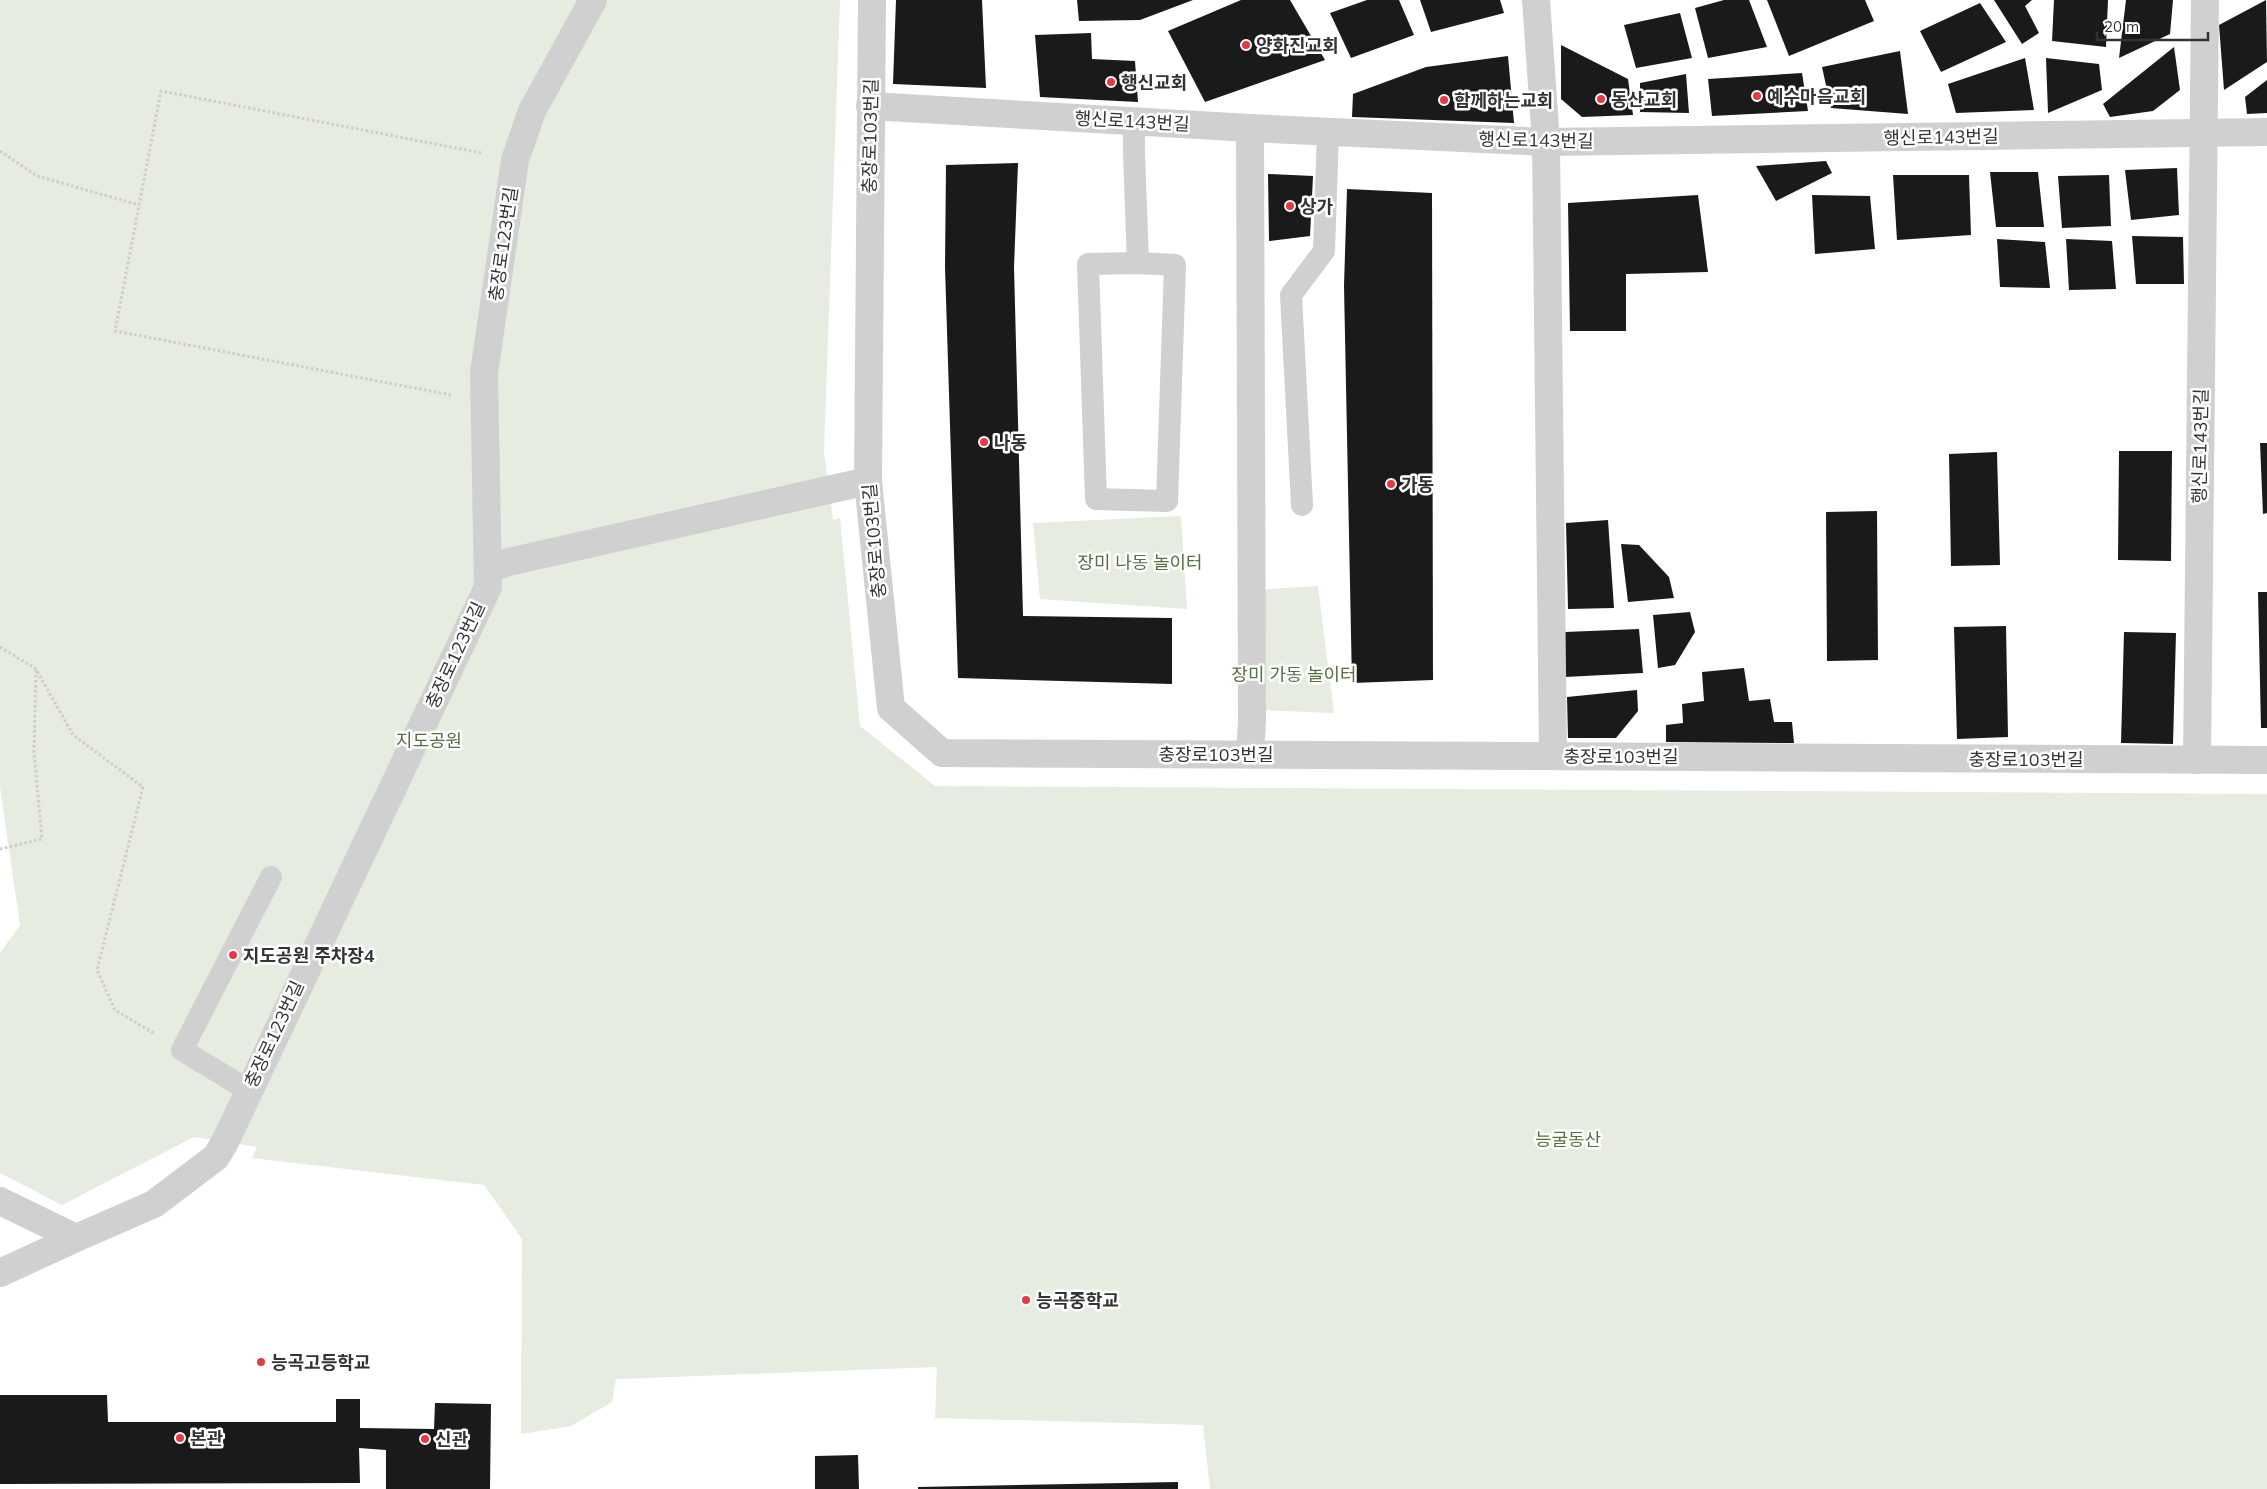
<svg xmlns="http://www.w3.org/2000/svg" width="2267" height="1489" font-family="Mulish,'Noto Sans KR',sans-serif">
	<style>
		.green { fill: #e6ecdf }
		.building { fill: #1a1a1a }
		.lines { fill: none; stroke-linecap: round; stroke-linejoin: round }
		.path { stroke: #cdcdcd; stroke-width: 3; stroke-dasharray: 2.5 2.5; stroke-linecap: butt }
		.service { stroke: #d0d0d0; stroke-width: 22 }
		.minor { stroke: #d0d0d0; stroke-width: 28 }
		.poi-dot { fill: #e63946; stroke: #fff; stroke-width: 2 }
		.labels { text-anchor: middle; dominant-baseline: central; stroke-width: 5; stroke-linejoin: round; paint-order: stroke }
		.poi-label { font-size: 18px; font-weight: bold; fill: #333; stroke: #fff; text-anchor: start }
		.street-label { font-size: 18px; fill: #333; stroke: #fff }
		.park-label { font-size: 18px; fill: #56703f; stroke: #fff }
	</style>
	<rect width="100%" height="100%" fill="#fff"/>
	<g class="green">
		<polygon points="0,0 840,0 824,452 833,520 840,518 860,726 935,786 2267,794 2267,1489 1210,1489 1203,1425 935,1418 937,1367 616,1379 612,1402 571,1426 521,1434 522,1239 484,1185 252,1158 257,1147 194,1137 62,1205 0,1173 0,953 20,925 0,787"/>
		<polygon points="1181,516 1187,609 1040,599 1033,523"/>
		<polygon points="1318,586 1334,713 1260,710 1256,590"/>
	</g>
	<g class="building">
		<polygon points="896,0 982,0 986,88 893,84"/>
		<polygon points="1077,0 1193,0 1140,20 1079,21"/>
		<polygon points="1241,0 1290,0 1325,60 1205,102 1168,31"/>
		<polygon points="1367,0 1399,0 1414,35 1351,58 1330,13"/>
		<polygon points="1420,0 1500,0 1504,13 1431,32"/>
		<polygon points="1724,0 1749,0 1767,47 1708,58 1695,8"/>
		<polygon points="1767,0 1865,0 1874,21 1789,56"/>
		<polygon points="1994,0 2032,0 2025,6 2039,33 2022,44"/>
		<polygon points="2054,0 2108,0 2106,47 2052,41"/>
		<polygon points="2126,0 2173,0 2170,34 2119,58"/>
		<polygon points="2266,0 2267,62 2224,90 2219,25"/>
		<polygon points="1980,3 2006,42 1941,72 1920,31"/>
		<polygon points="1680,13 1692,58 1636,68 1624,25"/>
		<polygon points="1091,33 1092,59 1135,61 1138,102 1040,97 1035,35"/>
		<polygon points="1561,45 1628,79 1633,115 1582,117 1561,99"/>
		<polygon points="2174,47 2180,90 2153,111 2110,117 2103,104"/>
		<polygon points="1900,51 1908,114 1831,108 1822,67"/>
		<polygon points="1508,56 1514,123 1352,117 1353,94 1426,67"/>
		<polygon points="2025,58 2034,110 1956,113 1948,84"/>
		<polygon points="2046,58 2099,64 2102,90 2048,113"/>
		<polygon points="1802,73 1808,111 1712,116 1708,79"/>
		<polygon points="1686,74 1689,113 1640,112 1640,83"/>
		<polygon points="2267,80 2267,113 2247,114 2245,97"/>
		<polygon points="1826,161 1832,173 1776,201 1756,166"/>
		<polygon points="1018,163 1014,267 1023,616 1172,618 1172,684 958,678 945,267 946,165"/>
		<polygon points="2177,168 2179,215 2131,220 2125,170"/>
		<polygon points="1990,172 2038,172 2044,227 1996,227"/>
		<polygon points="1268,174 1313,176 1310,236 1269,241"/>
		<polygon points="1893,175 1969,175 1971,235 1897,240"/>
		<polygon points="2109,175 2111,226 2062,228 2058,176"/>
		<polygon points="1347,189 1432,193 1433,680 1352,683 1344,286"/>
		<polygon points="1698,195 1708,272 1626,274 1626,331 1570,331 1568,203"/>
		<polygon points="1812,195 1870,196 1875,249 1815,254"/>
		<polygon points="2132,236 2183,237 2184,284 2136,284"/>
		<polygon points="1997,239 2045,242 2050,288 2000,287"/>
		<polygon points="2066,239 2112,241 2116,289 2069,290"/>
		<polygon points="2260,443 2267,443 2267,513 2263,514"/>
		<polygon points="2119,451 2172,451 2171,561 2118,560"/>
		<polygon points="1997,452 2000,565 1951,566 1949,454"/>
		<polygon points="1877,511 1878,660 1827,661 1826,512"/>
		<polygon points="1608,520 1614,608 1568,609 1566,523"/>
		<polygon points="1621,544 1639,545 1669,577 1674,598 1628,602"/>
		<polygon points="2258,592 2267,592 2267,728 2261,728"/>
		<polygon points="1690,612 1695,632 1675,665 1658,668 1653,615"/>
		<polygon points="2006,626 2008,737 1957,739 1954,627"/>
		<polygon points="1639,629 1643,673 1565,677 1565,632"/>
		<polygon points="2124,632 2176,633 2173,744 2121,743"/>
		<polygon points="1744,668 1749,701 1770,699 1774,722 1792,722 1794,743 1666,742 1666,725 1683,723 1682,704 1704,701 1702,672"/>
		<polygon points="1637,690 1638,711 1616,738 1568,738 1567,697"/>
		<polygon points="0,1395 107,1395 108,1422 336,1422 336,1399 360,1399 360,1428 434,1429 435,1403 491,1404 490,1489 386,1489 386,1450 359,1448 360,1483 0,1484"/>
		<polygon points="858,1455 859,1489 815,1489 815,1456"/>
		<polygon points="1178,1482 1178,1489 918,1489 918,1487"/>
	</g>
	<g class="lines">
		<g class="path">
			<polyline points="0,151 37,176 139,205"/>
			<polyline points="451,395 115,331 161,91 482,153"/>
			<polyline points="0,647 36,669 73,735 143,787 97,970 115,1010 155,1034"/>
			<polyline points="0,849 42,839 34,752 36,670"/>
		</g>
		<g class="service">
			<polyline points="1134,122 1134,153 1138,263"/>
			<polygon points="1138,263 1175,265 1167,501 1096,499 1088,264"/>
			<polyline points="1302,505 1291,295 1324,251 1328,132"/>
			<polyline points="248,1090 182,1050 271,877"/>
		</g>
		<g class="minor">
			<polyline points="872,0 868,481 891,708 942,753 2267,760"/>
			<polyline points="1536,0 1546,142 1553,756"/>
			<polyline points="870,106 1250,128 1546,142 2267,132"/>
			<polyline points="1250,128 1252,721 1250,754"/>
			<polyline points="488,569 508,562 868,481"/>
			<polyline points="2197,760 2205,0"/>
			<polyline points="0,1201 76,1238 154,1204 216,1157 225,1142 488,587 484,373 515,160 532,111 593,0"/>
			<polyline points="0,1273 76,1238"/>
		</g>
	</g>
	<g class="poi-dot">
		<circle cx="1246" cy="45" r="5"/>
		<circle cx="1111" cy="82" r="5"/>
		<circle cx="1757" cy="96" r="5"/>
		<circle cx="1601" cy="99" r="5"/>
		<circle cx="1444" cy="100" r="5"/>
		<circle cx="1290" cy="206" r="5"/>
		<circle cx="984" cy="442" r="5"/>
		<circle cx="1391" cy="484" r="5"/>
		<circle cx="233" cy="955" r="5"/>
		<circle cx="1026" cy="1300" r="5"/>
		<circle cx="261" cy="1362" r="5"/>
		<circle cx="180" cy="1438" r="5"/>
		<circle cx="425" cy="1439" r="5"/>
	</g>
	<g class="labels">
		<g class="poi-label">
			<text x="1256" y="45">양화진교회</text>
			<text x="1121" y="82">행신교회</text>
			<text x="1767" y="96">예수마음교회</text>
			<text x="1611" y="99">동산교회</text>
			<text x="1454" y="100">함께하는교회</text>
			<text x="1300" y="206">상가</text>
			<text x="994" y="442">나동</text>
			<text x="1401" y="484">가동</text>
			<text x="243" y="955">지도공원 주차장4</text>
			<text x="1036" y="1300">능곡중학교</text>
			<text x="271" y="1362">능곡고등학교</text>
			<text x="190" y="1438">본관</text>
			<text x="435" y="1439">신관</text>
		</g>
		<g class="street-label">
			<text transform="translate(1132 121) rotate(3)">행신로143번길</text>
			<text transform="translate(870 136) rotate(-89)">충장로103번길</text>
			<text transform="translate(1941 137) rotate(-1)">행신로143번길</text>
			<text transform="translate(1536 140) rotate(1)">행신로143번길</text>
			<text transform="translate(503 244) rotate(-82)">충장로123번길</text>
			<text transform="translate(2200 446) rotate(-89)">행신로143번길</text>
			<text transform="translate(874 541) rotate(-95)">충장로103번길</text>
			<text transform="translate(455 655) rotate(-65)">충장로123번길</text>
			<text x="1216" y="754">충장로103번길</text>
			<text x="1621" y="756">충장로103번길</text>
			<text x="2026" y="759">충장로103번길</text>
			<text transform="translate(274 1034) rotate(-65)">충장로123번길</text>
		</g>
		<g class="park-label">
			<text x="1140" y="562">장미 나동 놀이터</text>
			<text x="1294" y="674">장미 가동 놀이터</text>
			<text x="429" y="740">지도공원</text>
			<text x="1568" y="1139">능굴동산</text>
		</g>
	</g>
	<path d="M2097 32v8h111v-8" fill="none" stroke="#333333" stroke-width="2.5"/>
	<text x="2104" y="32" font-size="15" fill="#333333" stroke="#ffffff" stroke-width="4" paint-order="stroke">20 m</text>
</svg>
